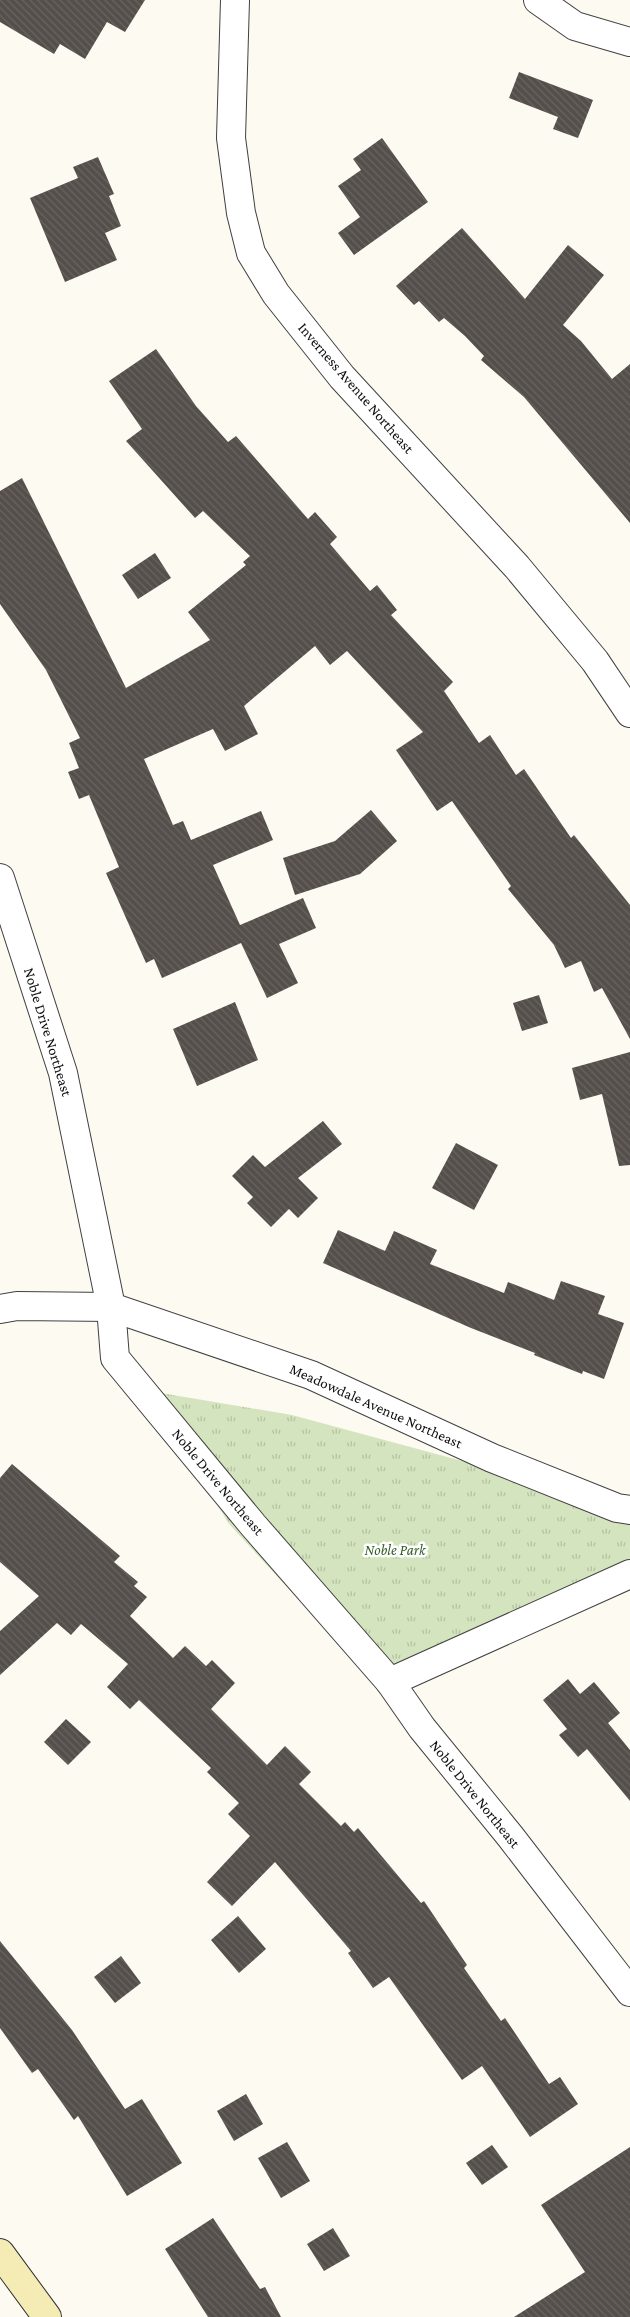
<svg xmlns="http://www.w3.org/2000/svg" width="630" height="2317" font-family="'Crimson Pro',serif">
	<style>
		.park { fill: url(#park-tufts) }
		.building { fill: url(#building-back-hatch) }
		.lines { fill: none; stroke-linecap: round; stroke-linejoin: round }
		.street-casing { stroke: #414141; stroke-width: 30 }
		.secondary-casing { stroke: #303030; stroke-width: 30 }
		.street { stroke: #fff; stroke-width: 28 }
		.secondary { stroke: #f5ebb4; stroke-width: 28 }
		.labels { text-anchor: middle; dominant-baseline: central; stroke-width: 5; stroke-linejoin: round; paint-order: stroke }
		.street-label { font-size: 15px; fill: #0e0e0e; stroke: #fff }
		.park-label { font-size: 15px; font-style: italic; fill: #355e26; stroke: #fff }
	</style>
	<defs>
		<pattern id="park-tufts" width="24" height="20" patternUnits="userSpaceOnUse" patternTransform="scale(1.25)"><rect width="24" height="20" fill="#d4e4be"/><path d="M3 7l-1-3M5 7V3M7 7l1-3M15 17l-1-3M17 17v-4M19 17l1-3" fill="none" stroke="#b5c2a2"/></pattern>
		<pattern id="building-back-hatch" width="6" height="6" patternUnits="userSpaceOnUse" patternTransform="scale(1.25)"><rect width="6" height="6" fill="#554f4c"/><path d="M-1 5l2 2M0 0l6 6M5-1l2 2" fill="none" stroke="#696461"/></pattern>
	</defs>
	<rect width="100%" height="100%" fill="#fdfaf1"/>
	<polygon class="park" points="149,1391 292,1415 488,1468 630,1521 630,1561 369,1676 229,1524"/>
	<g class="building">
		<polygon points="0,0 145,0 125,32 107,22 85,59 60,44 54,54 0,22"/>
		<polygon points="519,72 593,100 578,138 553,129 558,117 509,98"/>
		<polygon points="382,138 428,202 354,255 338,233 360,217 338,186 361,170 353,159"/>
		<polygon points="98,157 114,194 109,196 121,226 105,233 117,260 65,282 30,198 78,178 73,167"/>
		<polygon points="462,228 525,299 568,245 604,275 563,325 581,341 612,379 630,364 630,523 524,397 481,360 484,356 465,336 444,318 439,322 419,301 414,305 396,286"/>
		<polygon points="156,349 196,406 228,442 236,436 308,519 315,512 337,537 330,544 370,591 377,585 397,610 391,615 453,682 444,691 479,743 490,735 516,775 524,769 571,838 574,835 630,905 630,1039 602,988 594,992 581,961 565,968 554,945 508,889 511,886 452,801 437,811 396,750 423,732 347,651 330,665 315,646 244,706 258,734 225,751 213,729 144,759 173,825 183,821 191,840 261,811 273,840 213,865 240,925 303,898 316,928 279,944 298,983 267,998 241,943 162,978 154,959 146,963 106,873 119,867 89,795 79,799 68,772 79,768 69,743 80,738 46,670 0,604 0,491 22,478 126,688 210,640 188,612 246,565 243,562 250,556 203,511 195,518 126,441 142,429 109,381"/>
		<polygon points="155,553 171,578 138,599 122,575"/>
		<polygon points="371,810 397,841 360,874 295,895 283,858 335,841"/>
		<polygon points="539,995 548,1023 522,1031 513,1003"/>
		<polygon points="235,1002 258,1060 197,1086 173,1029"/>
		<polygon points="630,1052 630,1165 619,1166 602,1094 580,1100 572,1068"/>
		<polygon points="323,1121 342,1144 298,1178 318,1198 298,1218 289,1209 271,1227 247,1203 253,1197 232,1176 253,1155 265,1167"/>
		<polygon points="456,1143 498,1165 474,1210 432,1188"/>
		<polygon points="338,1230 385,1251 394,1231 437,1250 430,1264 504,1293 508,1282 554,1300 561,1281 605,1296 598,1314 624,1323 604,1379 583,1371 582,1374 534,1355 535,1353 471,1328 323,1263"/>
		<polygon points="12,1464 120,1556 114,1562 138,1582 134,1586 147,1597 130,1616 173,1658 185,1646 206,1666 212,1660 235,1683 211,1709 267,1765 285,1746 311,1772 299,1784 341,1826 345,1822 354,1832 358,1828 421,1903 424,1901 467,1965 464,1968 501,2021 505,2018 549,2084 560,2077 578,2104 530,2137 482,2066 462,2080 389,1977 373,1988 348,1953 351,1951 275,1862 232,1906 207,1882 250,1836 228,1814 239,1803 207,1772 211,1768 139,1700 130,1709 107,1687 128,1664 81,1624 71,1635 57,1623 0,1675 0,1631 39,1596 0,1562 0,1478"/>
		<polygon points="568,1679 580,1694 594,1682 620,1713 608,1723 630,1750 630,1801 587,1749 578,1757 559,1735 567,1729 543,1700"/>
		<polygon points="66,1719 91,1742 68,1765 44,1742"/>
		<polygon points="238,1916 266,1949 239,1973 211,1940"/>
		<polygon points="0,1941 72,2030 125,2109 142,2099 182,2163 127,2196 78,2116 74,2120 38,2069 32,2073 0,2028"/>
		<polygon points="121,1956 141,1983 115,2003 94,1977"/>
		<polygon points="246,2094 263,2124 234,2141 217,2111"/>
		<polygon points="287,2142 310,2181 281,2198 258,2158"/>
		<polygon points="492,2145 508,2167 482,2185 466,2163"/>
		<polygon points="630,2147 630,2317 514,2317 585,2272 541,2205"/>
		<polygon points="213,2218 260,2289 265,2287 281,2317 208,2317 165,2249"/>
		<polygon points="333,2228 350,2256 324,2271 307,2244"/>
	</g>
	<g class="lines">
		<defs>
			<g id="street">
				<polyline points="235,0 231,138 241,213 251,253 276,294 342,377 517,567 595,661 630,713"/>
				<polyline points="538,0 575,26 630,42"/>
				<polyline points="0,878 63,1073 111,1307 115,1358 253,1525 390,1682 422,1728 510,1836 630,1992"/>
				<polyline points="0,1309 17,1306 111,1307 311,1375 492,1458 617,1508 630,1510"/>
				<polyline points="390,1682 630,1574"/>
			</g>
			<polyline id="secondary" points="0,2253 47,2317"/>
		</defs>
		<use href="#street" class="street-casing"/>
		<use href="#secondary" class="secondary-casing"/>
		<use href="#street" class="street"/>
		<use href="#secondary" class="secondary"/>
	</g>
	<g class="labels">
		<g class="street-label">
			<text transform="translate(356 388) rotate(49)">Inverness Avenue Northeast</text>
			<text transform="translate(48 1032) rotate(73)">Noble Drive Northeast</text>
			<text transform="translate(376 1406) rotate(24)">Meadowdale Avenue Northeast</text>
			<text transform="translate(218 1482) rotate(50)">Noble Drive Northeast</text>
			<text transform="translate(475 1794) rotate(51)">Noble Drive Northeast</text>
		</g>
		<g class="park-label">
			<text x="395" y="1550">Noble Park</text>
		</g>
	</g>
</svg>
